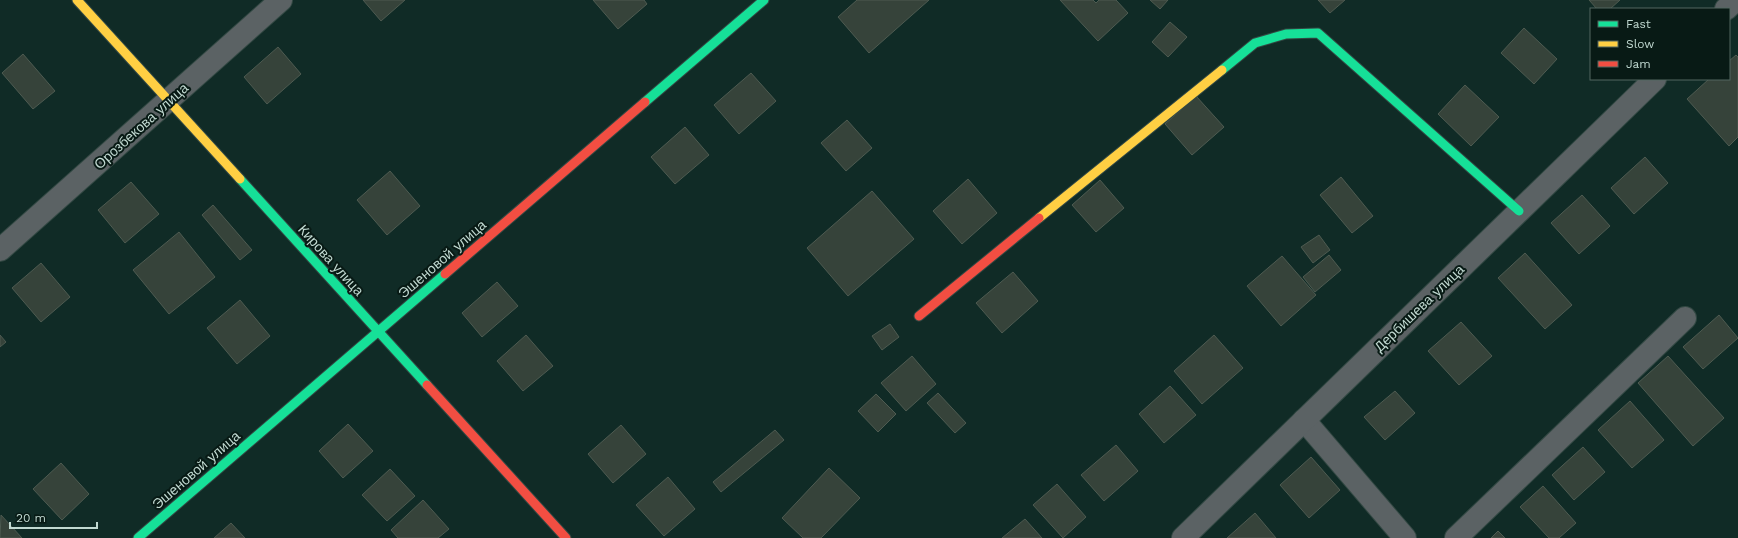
<svg xmlns="http://www.w3.org/2000/svg" width="1738" height="538" font-family="'Work Sans',sans-serif">
	<style>
		.building { fill: #36433a; stroke: #4e5b51 }
		.lines { fill: none; stroke-linecap: round; stroke-linejoin: round }
		.street-casing { stroke: #324843; stroke-width: 24 }
		.fast-casing { stroke: #324843; stroke-width: 11 }
		.slow-casing { stroke: #324843; stroke-width: 11 }
		.jam-casing { stroke: #324843; stroke-width: 11 }
		.street { stroke: #5b6264; stroke-width: 22 }
		.fast { stroke: #16e098; stroke-width: 9 }
		.slow { stroke: #ffcf43; stroke-width: 9 }
		.jam { stroke: #f24e42; stroke-width: 9 }
		.labels { text-anchor: middle; dominant-baseline: central; stroke-width: 4; stroke-linejoin: round; paint-order: stroke }
		.street-label { font-size: 14px; fill: #c1d9d1; stroke: #081a15 }
	</style>
	<rect width="100%" height="100%" fill="#102b26"/>
	<g class="building">
		<polygon points="363,0 405,0 381,21"/>
		<polygon points="593,0 644,0 647,4 618,29"/>
		<polygon points="857,0 929,0 869,53 838,17"/>
		<polygon points="1060,0 1093,0 1096,3 1099,0 1116,0 1128,13 1098,41"/>
		<polygon points="1150,0 1168,0 1160,9"/>
		<polygon points="1318,0 1345,0 1330,13"/>
		<polygon points="1589,0 1620,0 1610,9 1597,9"/>
		<polygon points="1170,22 1187,37 1168,57 1152,42"/>
		<polygon points="1524,28 1557,59 1534,84 1501,53"/>
		<polygon points="278,47 301,74 267,104 244,77"/>
		<polygon points="23,54 55,91 33,109 2,73"/>
		<polygon points="1736,55 1738,57 1738,137 1729,146 1687,99 1709,79 1729,79 1729,61"/>
		<polygon points="751,73 776,101 739,134 714,105"/>
		<polygon points="1465,85 1499,117 1471,146 1438,114"/>
		<polygon points="1196,96 1224,127 1192,155 1165,124"/>
		<polygon points="847,120 872,148 846,171 821,143"/>
		<polygon points="685,127 709,155 675,184 651,157"/>
		<polygon points="1645,157 1668,183 1634,214 1611,188"/>
		<polygon points="390,171 420,206 387,235 357,200"/>
		<polygon points="1341,177 1373,216 1352,233 1320,195"/>
		<polygon points="968,179 997,213 962,244 933,211"/>
		<polygon points="1100,180 1124,208 1096,232 1072,205"/>
		<polygon points="131,182 159,214 125,243 98,210"/>
		<polygon points="872,191 914,239 848,296 807,248"/>
		<polygon points="1582,195 1610,226 1579,254 1551,223"/>
		<polygon points="213,205 252,250 240,260 202,215"/>
		<polygon points="179,232 215,277 169,314 133,270"/>
		<polygon points="1319,235 1330,250 1313,263 1301,247"/>
		<polygon points="1525,253 1572,305 1545,329 1498,278"/>
		<polygon points="1329,255 1341,270 1315,292 1303,277"/>
		<polygon points="1282,256 1316,295 1281,326 1247,286"/>
		<polygon points="41,263 70,297 41,322 12,288"/>
		<polygon points="1013,272 1038,301 1002,333 976,303"/>
		<polygon points="497,282 518,306 482,337 462,313"/>
		<polygon points="240,300 270,336 237,364 207,328"/>
		<polygon points="1719,315 1738,338 1703,369 1683,347"/>
		<polygon points="1461,322 1492,356 1459,385 1428,351"/>
		<polygon points="890,324 899,337 882,350 872,336"/>
		<polygon points="0,335 6,342 0,347"/>
		<polygon points="526,335 553,366 523,391 497,361"/>
		<polygon points="1214,335 1243,368 1202,404 1174,371"/>
		<polygon points="912,356 936,384 906,411 881,383"/>
		<polygon points="1668,356 1724,418 1693,446 1638,383"/>
		<polygon points="1170,386 1196,415 1164,443 1139,414"/>
		<polygon points="1395,391 1415,413 1385,440 1364,417"/>
		<polygon points="938,393 966,423 955,433 927,403"/>
		<polygon points="876,394 896,414 878,432 858,411"/>
		<polygon points="1630,401 1664,440 1632,468 1598,430"/>
		<polygon points="348,424 373,451 343,478 319,451"/>
		<polygon points="621,425 646,454 613,483 588,454"/>
		<polygon points="775,430 784,440 721,492 713,482"/>
		<polygon points="1116,445 1138,471 1104,501 1081,475"/>
		<polygon points="1583,447 1605,472 1574,500 1552,475"/>
		<polygon points="1311,457 1340,490 1309,518 1280,485"/>
		<polygon points="61,463 89,494 62,520 33,489"/>
		<polygon points="829,468 860,498 821,538 803,538 782,518"/>
		<polygon points="390,469 415,496 387,521 362,495"/>
		<polygon points="668,477 695,509 664,536 636,505"/>
		<polygon points="1057,484 1086,517 1063,538 1033,505"/>
		<polygon points="1543,486 1576,523 1559,538 1549,538 1520,507"/>
		<polygon points="423,500 449,529 438,538 398,538 391,530"/>
		<polygon points="1255,513 1276,538 1227,538"/>
		<polygon points="1,515 22,538 0,538"/>
		<polygon points="1025,519 1042,538 1002,538"/>
		<polygon points="231,523 245,538 214,538"/>
		<polygon points="1498,531 1505,538 1491,538"/>
	</g>
	<g class="lines">
		<defs>
			<g id="street">
				<polyline points="1726,9 1736,0"/>
				<polyline points="0,250 281,0"/>
				<polyline points="1304,420 1405,538"/>
				<polyline points="1183,538 1655,79"/>
				<polyline points="1456,538 1685,318"/>
			</g>
			<g id="fast">
				<polyline points="1222,70 1255,43 1286,34 1318,33 1519,211"/>
				<polyline points="645,102 764,0"/>
				<polyline points="240,179 427,385"/>
				<polyline points="138,538 445,274"/>
			</g>
			<g id="slow">
				<polyline points="77,0 240,179"/>
				<polyline points="1039,218 1222,70"/>
			</g>
			<g id="jam">
				<polyline points="445,274 645,102"/>
				<polyline points="919,316 1039,218"/>
				<polyline points="427,385 566,538"/>
			</g>
		</defs>
		<use href="#street" class="street-casing"/>
		<use href="#fast" class="fast-casing"/>
		<use href="#slow" class="slow-casing"/>
		<use href="#jam" class="jam-casing"/>
		<use href="#street" class="street"/>
		<use href="#fast" class="fast"/>
		<use href="#slow" class="slow"/>
		<use href="#jam" class="jam"/>
	</g>
	<g class="labels">
		<g class="street-label">
			<text transform="translate(141 126) rotate(-42)">Орозбекова улица</text>
			<text transform="translate(442 259) rotate(-41)">Эшеновой улица</text>
			<text transform="translate(331 260) rotate(48)">Кирова улица</text>
			<text transform="translate(1419 308) rotate(-44)">Дербишева улица</text>
			<text transform="translate(196 470) rotate(-41)">Эшеновой улица</text>
		</g>
	</g>
	<rect x="1590" y="8" width="140" height="72" fill="#081a15" stroke="#526660"/>
	<rect x="1598" y="21" width="20" height="6" fill="#16e098" stroke="#526660"/>
	<text x="1626" y="28" font-size="12" fill="#c1d9d1">Fast</text>
	<rect x="1598" y="41" width="20" height="6" fill="#ffcf43" stroke="#526660"/>
	<text x="1626" y="48" font-size="12" fill="#c1d9d1">Slow</text>
	<rect x="1598" y="61" width="20" height="6" fill="#f24e42" stroke="#526660"/>
	<text x="1626" y="68" font-size="12" fill="#c1d9d1">Jam</text>
	<path d="M10 522v6h87v-6" fill="none" stroke="#c1d9d1" stroke-width="2"/>
	<text x="16" y="522" font-size="12" fill="#c1d9d1" stroke="#081a15" stroke-width="3" paint-order="stroke">20 m</text>
</svg>
